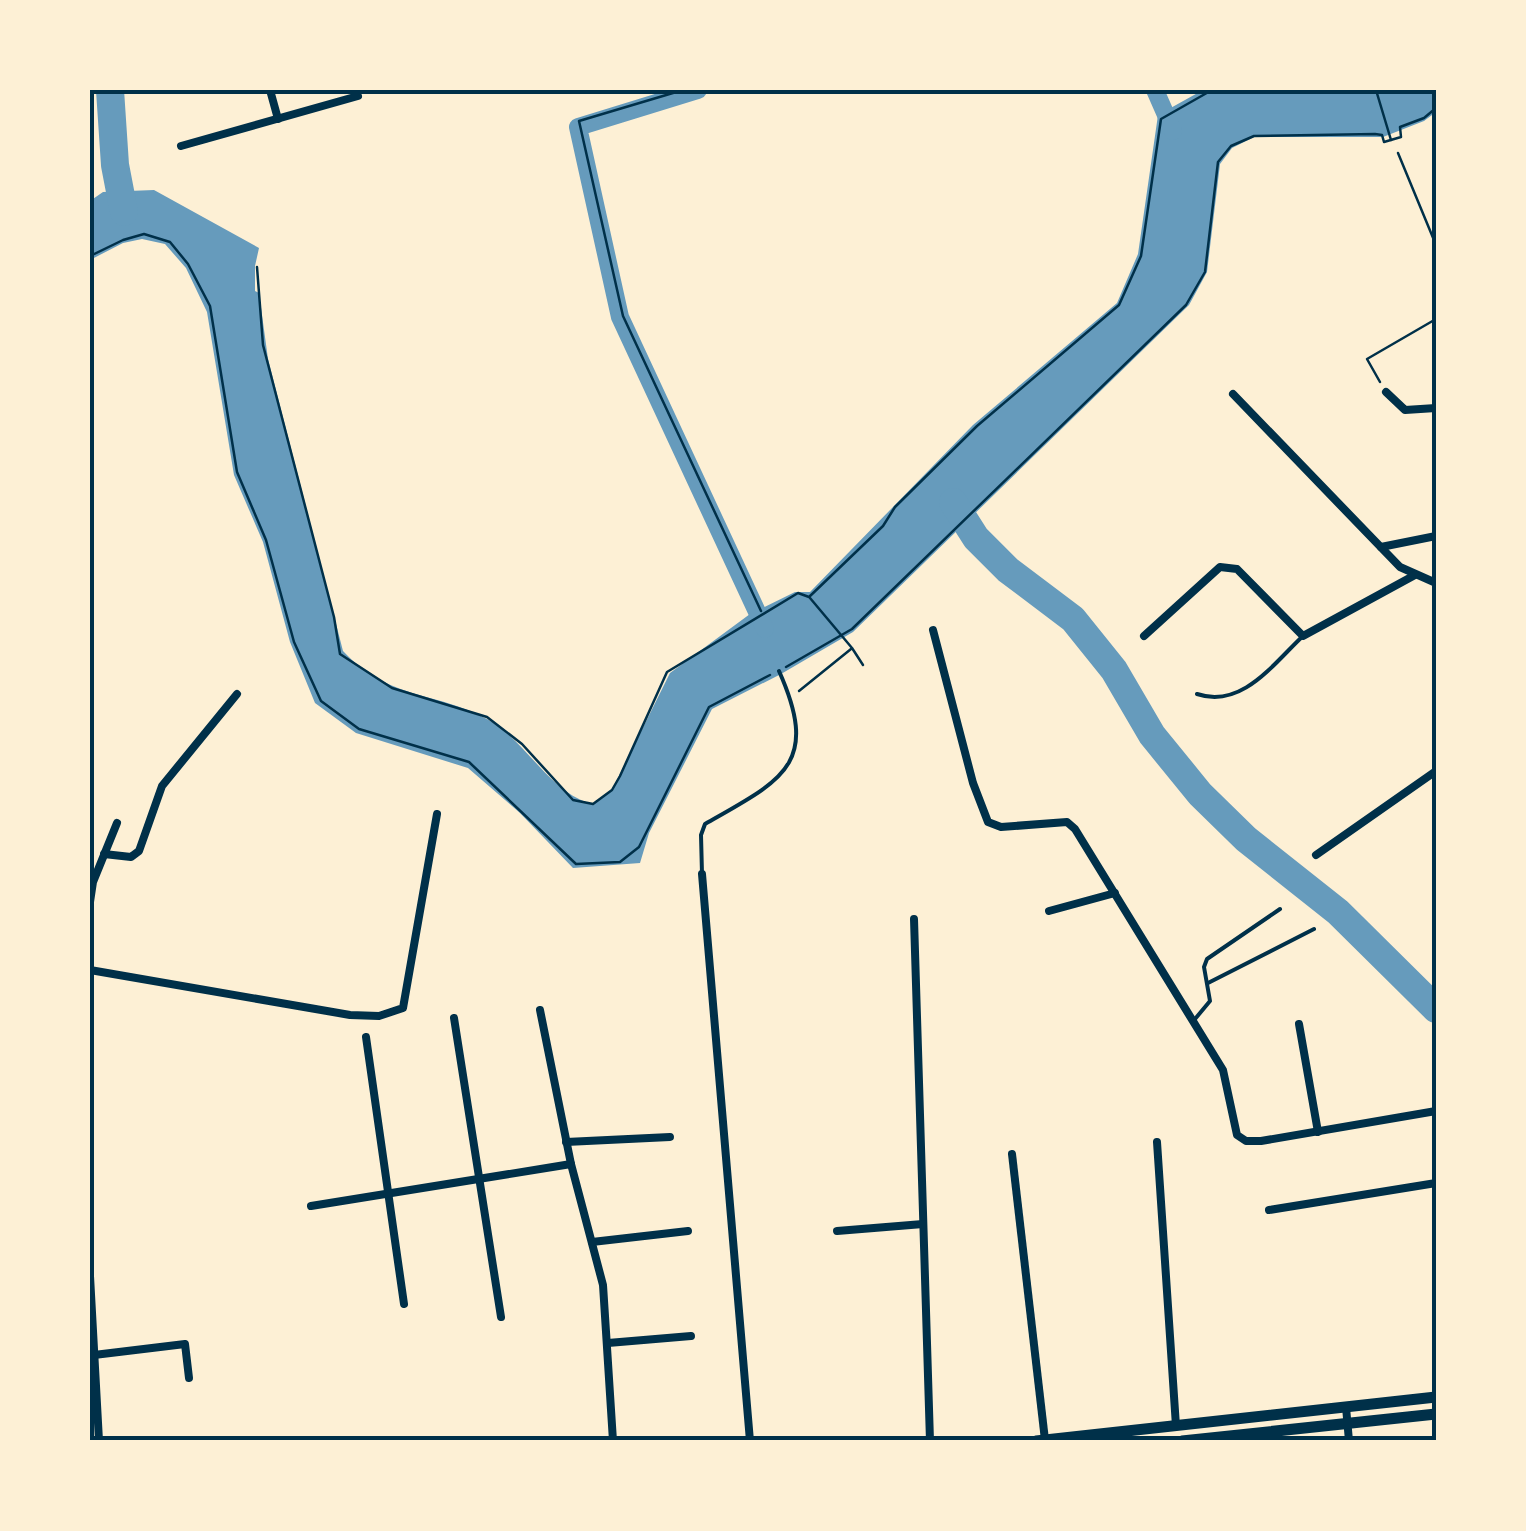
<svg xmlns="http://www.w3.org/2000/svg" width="1526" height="1531" font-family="Jost,sans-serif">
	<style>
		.water { fill: #669bbc }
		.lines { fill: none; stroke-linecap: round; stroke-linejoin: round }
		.canal { stroke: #669bbc; stroke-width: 18 }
		.river { stroke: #669bbc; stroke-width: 28 }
		.path { stroke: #003049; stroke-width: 2.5 }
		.service { stroke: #003049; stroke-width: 4 }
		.minor { stroke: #003049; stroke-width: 8 }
		.primary { stroke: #003049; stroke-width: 11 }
		.neatline { fill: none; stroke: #003049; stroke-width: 4 }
	</style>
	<rect width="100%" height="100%" fill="#fdf0d5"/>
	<path class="water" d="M1203,90H1436V112L1424,121L1383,137H1254L1232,148L1220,164L1207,272L1189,305L853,632L781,674L712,709L649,833L640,863L573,868L520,813L468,768L356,733L315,703L290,642L263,542L234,475L207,312L186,268L165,244L142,239L123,243L90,260V201L103,192L154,190L259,248L255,266V291L259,293L268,359L343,651C390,701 433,690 487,719C527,741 550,794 593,804L612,790L670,673L750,614L795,592H810L973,425L1117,303L1138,254L1158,115Z"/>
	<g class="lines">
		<g class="canal">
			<polyline points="698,90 578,127 620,317 765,629"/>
			<polyline points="1155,90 1173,131"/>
		</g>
		<g class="river">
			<polyline points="110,90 115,165 124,212"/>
			<polyline points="953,502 976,538 1008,570 1073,619 1114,670 1152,735 1200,794 1246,839 1338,912 1436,1009"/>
		</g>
		<g class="path">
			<polyline points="683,90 579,121 623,316 761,611"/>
			<polyline points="1376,90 1391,140"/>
			<polyline points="1398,153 1436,245"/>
			<polyline points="90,256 123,240 144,234 170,242 188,264 210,306 237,472 266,540 294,642 321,701 359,729 469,762 576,864 620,862 639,847 709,707 770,675"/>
			<polyline points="257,267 263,345 334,617 340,654 392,688 487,717 522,744 573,800 593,804 612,790 620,776 667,672 798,593 809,597 883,526 895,507 977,426 1119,305 1141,256 1161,119 1212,90"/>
			<polyline points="1380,382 1367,359 1436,319"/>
			<polyline points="810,598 852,648 863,665"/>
			<polyline points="786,667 852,629 1186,305 1205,272 1218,162 1231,146 1254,136 1375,134 1382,135 1384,142 1401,137 1400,127 1424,118 1436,108"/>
			<polyline points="799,691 851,649"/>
		</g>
		<g class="service">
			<path d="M1197,694C1242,709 1273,664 1303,636"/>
			<path d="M702,874L701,835L705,824C782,780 821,765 779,671"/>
			<polyline points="1208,983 1314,929"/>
			<polyline points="1195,1019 1210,1001 1204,967 1207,959 1280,909"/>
		</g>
		<g class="minor">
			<polyline points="270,90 278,119"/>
			<polyline points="181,146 358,96"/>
			<polyline points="1386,392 1405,410 1436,408"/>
			<polyline points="1233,394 1400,567 1436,583"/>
			<polyline points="1381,547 1436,536"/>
			<polyline points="933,630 973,783 988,822 1001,827 1067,822 1075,829 1223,1070 1237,1135 1246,1141 1261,1141 1436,1111"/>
			<polyline points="1144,636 1220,567 1237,569 1303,636 1415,575"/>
			<polyline points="104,854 131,857 139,851 162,786 237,694"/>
			<polyline points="1316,855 1436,771"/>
			<polyline points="702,874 750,1441"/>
			<polyline points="90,902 93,882 117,823"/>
			<polyline points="1049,911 1115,893"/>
			<polyline points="914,919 930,1441"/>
			<polyline points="90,970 350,1015 379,1016 403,1008 437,814"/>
			<polyline points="540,1010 571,1164 603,1285 613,1441"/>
			<polyline points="454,1018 501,1317"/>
			<polyline points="1299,1024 1318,1132"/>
			<polyline points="366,1037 404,1304"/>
			<polyline points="566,1142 670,1137"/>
			<polyline points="1157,1142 1176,1426"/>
			<polyline points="1012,1154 1045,1440"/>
			<polyline points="311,1206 571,1164"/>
			<polyline points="1269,1210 1436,1183"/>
			<polyline points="837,1231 923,1224"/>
			<polyline points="592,1242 688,1231"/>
			<polyline points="90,1276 99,1441"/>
			<polyline points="608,1343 691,1336"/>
			<polyline points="94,1355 185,1344 189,1378"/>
			<polyline points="1346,1407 1349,1441"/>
		</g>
		<g class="primary">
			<polyline points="1036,1441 1436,1397"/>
			<polyline points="1182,1441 1436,1414"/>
		</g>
	</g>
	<rect width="1526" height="1531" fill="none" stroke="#fdf0d5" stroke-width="185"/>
	<rect x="92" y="92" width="1342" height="1346" class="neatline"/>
</svg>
